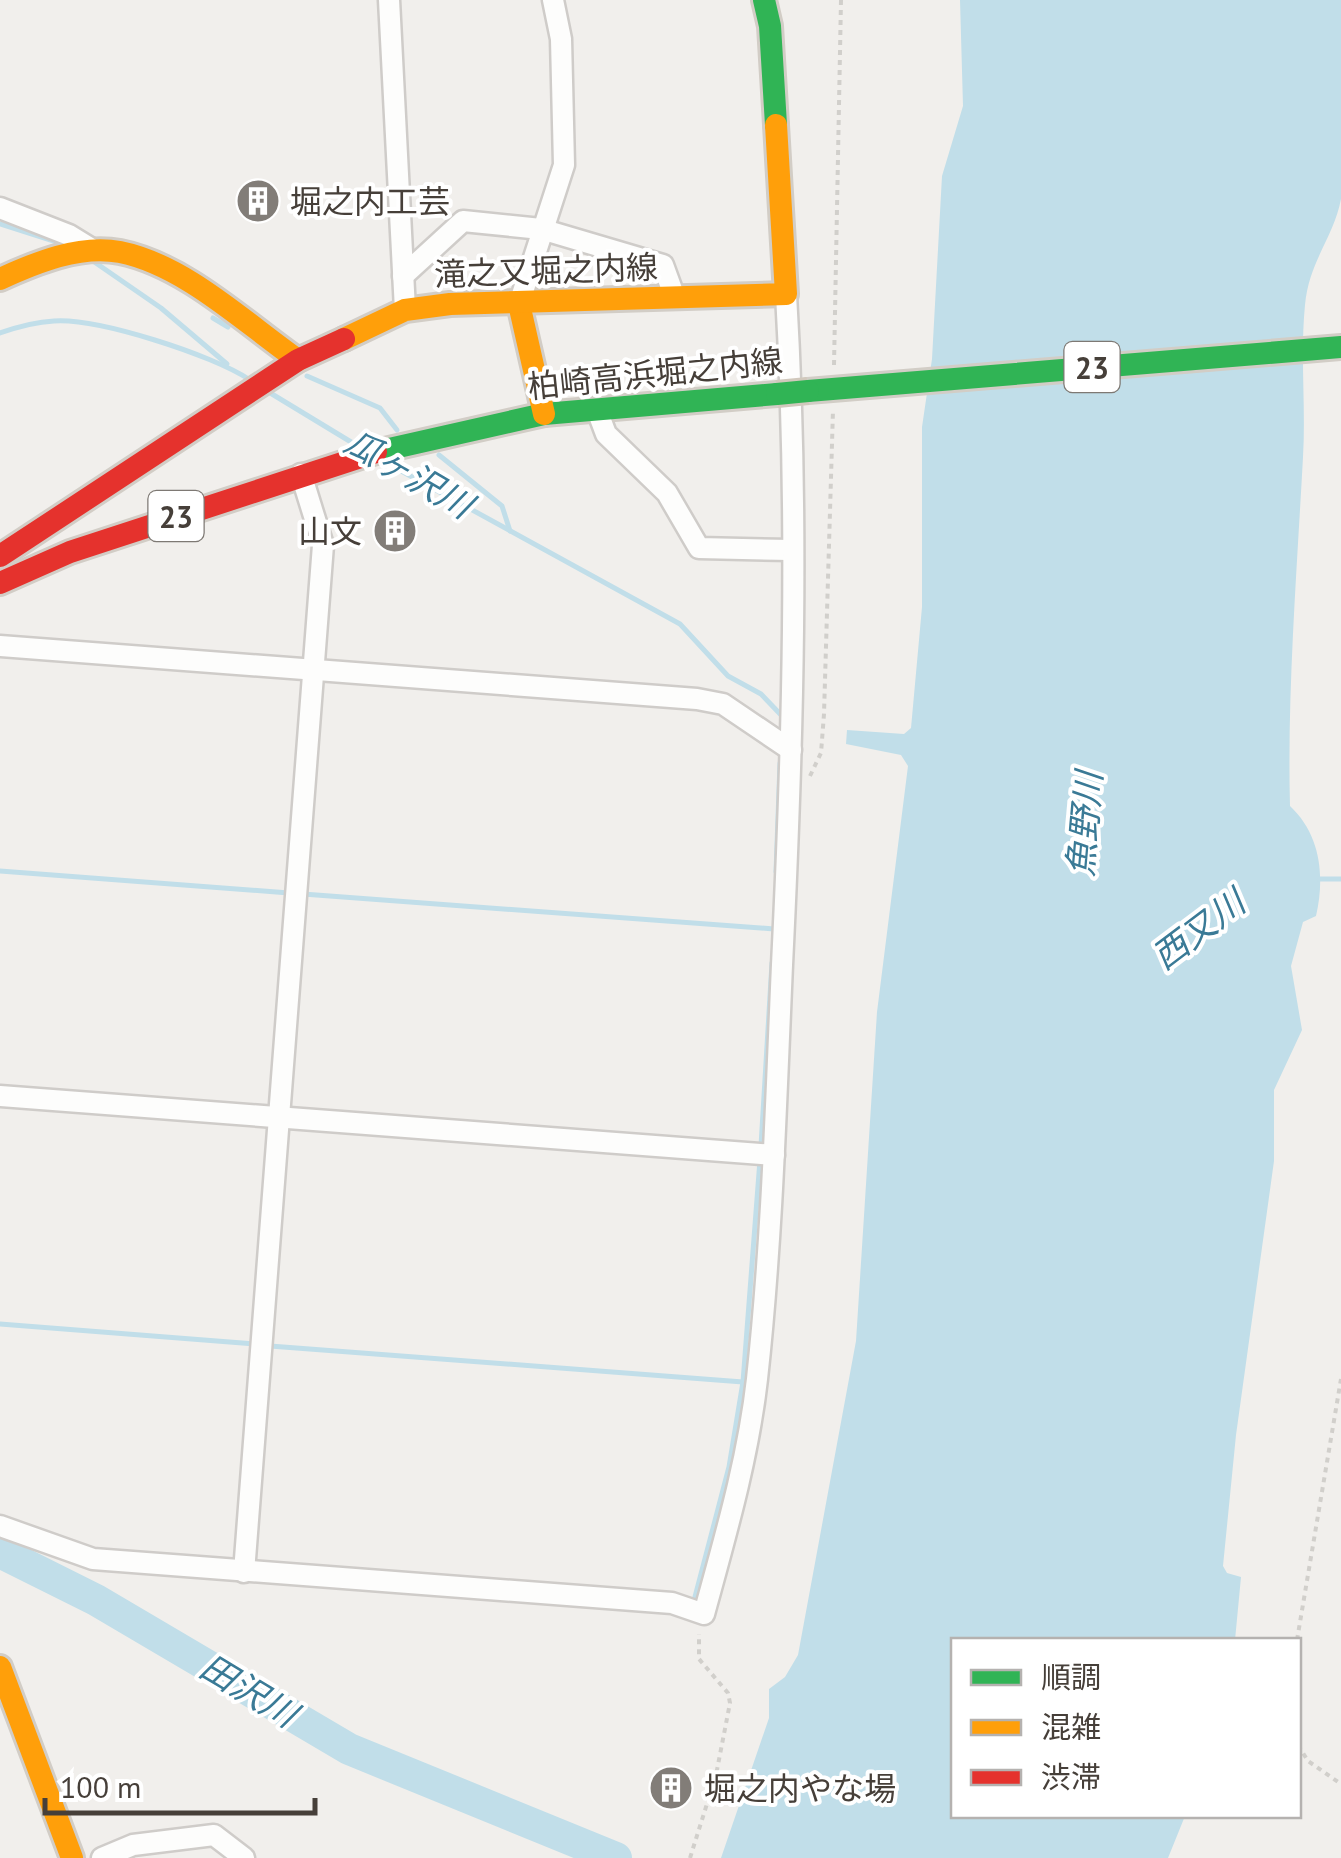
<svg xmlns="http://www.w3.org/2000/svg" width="1341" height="1858" font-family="'PT Sans','Noto Sans JP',sans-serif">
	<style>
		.water { fill: #c1dee9 }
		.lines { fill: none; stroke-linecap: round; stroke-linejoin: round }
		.stream { stroke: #c1dee9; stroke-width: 5 }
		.river { stroke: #c1dee9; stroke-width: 32 }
		.street-casing { stroke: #cfccc9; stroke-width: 25 }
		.fast-casing { stroke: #d2cdc6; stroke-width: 28 }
		.slow-casing { stroke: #d2cdc6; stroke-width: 28 }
		.jam-casing { stroke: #d2cdc6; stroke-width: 28 }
		.path { stroke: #d1cfcb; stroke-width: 4; stroke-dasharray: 5 5; stroke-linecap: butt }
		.street { stroke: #fdfdfc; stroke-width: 20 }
		.fast { stroke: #30b455; stroke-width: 22 }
		.slow { stroke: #ff9f0a; stroke-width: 22 }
		.jam { stroke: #e5322d; stroke-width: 22 }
		.fast-bridge-casing { stroke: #d1c8bc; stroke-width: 28; stroke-linecap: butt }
		.fast-bridge { stroke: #30b455; stroke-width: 22 }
		.labels { text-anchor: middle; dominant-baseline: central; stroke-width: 8; stroke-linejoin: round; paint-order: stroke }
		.shield { fill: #fff; stroke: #7e7974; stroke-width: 2.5 }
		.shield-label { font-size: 30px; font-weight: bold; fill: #463f39 }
		.poi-label { font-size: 32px; fill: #463f39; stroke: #fff; text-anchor: start }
		.street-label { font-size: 32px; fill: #463f39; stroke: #fff }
		.water-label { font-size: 35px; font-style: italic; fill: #3a7a96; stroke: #fff }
	</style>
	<rect width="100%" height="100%" fill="#f1efec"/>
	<path class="water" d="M960,0H1341V199C1334,237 1309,261 1305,305C1300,356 1306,407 1303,457C1297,569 1287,694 1290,806C1321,835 1325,877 1316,916L1303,922L1291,966L1302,1030L1274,1090V1161L1236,1435L1223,1566L1227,1573L1241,1577L1235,1640H954V1816H1185L1168,1858H721L769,1718V1689L785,1677L798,1655L856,1341L877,1012L908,766L901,755L846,744L847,730L904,734L911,728L922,607V427L932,359L942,176L963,106Z"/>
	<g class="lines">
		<g class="stream">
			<polyline points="0,224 57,242"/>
			<polyline points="93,261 161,308 227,364"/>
			<polyline points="213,318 228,327"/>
			<path d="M0,333C17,327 35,322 54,321C98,318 213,355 250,380"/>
			<polyline points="307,376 380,408 397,430"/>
			<polyline points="267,391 356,445"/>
			<polyline points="439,455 502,506 510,531"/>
			<polyline points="383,461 680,624 728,676 761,694 782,716"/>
			<polyline points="0,871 289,893"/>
			<polyline points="776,872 780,763"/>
			<polyline points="1319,879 1341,879"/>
			<polyline points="303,894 774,929"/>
			<polyline points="761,1146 772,963"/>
			<polyline points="0,1324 255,1344"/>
			<polyline points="270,1346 743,1382"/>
			<polyline points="695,1597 729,1467 743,1382 760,1160"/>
		</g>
		<polyline class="river" points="0,1552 96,1600 349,1749 616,1858"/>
		<defs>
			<g id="street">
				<polyline points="389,0 405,310"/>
				<polyline points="0,208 69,235 95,251"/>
				<polyline points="403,276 463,221 541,229 663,265 675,298"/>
				<polyline points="519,304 564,165 561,39 553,0"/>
				<polyline points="597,410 606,434 667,493 699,548 790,550"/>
				<polyline points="0,646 697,699 723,704 791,750"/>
				<polyline points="0,1096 774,1155"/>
				<path d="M0,1526L93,1559L672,1603L704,1614C725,1537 748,1459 757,1379C772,1242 776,1103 782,965C793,742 799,517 786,294"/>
				<polyline points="244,1572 323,545 301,474"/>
				<polyline points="102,1858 133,1845 214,1835 244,1858"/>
			</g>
			<g id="fast">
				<polyline points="764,0 770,26 776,125"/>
				<polyline points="808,391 1341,347"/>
				<polyline points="376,452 544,414 777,394"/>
			</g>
			<g id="slow">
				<path d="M0,279C35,263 80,244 120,252C185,265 245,323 298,360"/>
				<polyline points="519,304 544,414"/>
				<polyline points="344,339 405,310 450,304 786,294 776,125"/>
				<polyline points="0,1667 72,1858"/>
			</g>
			<g id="jam">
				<polyline points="0,556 298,360 344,339"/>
				<polyline points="0,583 70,552 376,452"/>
			</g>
		</defs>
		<use href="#street" class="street-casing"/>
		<use href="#fast" class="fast-casing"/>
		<use href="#slow" class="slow-casing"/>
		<use href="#jam" class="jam-casing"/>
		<g class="path">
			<polyline points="834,365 841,0"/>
			<polyline points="810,776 821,753 824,714 833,410"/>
			<polyline points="1297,1640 1341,1379"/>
			<polyline points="1298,1745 1308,1761 1341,1784"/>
			<polyline points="690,1858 716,1775 730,1703 728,1693 699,1659 699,1634"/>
		</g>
		<use href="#street" class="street"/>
		<use href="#fast" class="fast"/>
		<use href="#slow" class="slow"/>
		<use href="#jam" class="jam"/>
		<defs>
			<polyline id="fast-bridge" points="777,394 808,391"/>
		</defs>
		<use href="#fast-bridge" class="fast-bridge-casing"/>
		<use href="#fast-bridge" class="fast-bridge"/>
	</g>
	<defs>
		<symbol id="building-disc" viewBox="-11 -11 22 22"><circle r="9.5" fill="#827d78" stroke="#fff"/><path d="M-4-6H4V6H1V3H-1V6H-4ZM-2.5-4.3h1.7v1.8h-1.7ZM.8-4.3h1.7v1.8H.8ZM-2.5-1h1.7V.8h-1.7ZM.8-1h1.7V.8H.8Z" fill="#fff"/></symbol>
	</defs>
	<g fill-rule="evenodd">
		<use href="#building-disc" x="233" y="176" width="50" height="50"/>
		<use href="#building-disc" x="370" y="506" width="50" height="50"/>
		<use href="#building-disc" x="646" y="1763" width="50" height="50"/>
	</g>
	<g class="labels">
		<g class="shield">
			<rect x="1064.5" y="342" width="55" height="50" rx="8"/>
			<rect x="148.5" y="491" width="55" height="50" rx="8"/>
		</g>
		<g class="shield-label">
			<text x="1092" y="367">23</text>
			<text x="176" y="516">23</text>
		</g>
		<g class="poi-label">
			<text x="290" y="201">堀之内工芸</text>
			<text x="362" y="531" text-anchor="end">山文</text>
			<text x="704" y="1788">堀之内やな場</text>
		</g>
		<g class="street-label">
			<text transform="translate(546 270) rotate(-2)">滝之又堀之内線</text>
			<text transform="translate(655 373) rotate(-6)">柏崎高浜堀之内線</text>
		</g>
		<g class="water-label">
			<text transform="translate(409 473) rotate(30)">瓜ヶ沢川</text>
			<text transform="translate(1084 824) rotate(-85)">魚野川</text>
			<text transform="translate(1198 929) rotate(-37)">西又川</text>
			<text transform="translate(249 1690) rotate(31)">田沢川</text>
		</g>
	</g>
	<rect x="951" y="1638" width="350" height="180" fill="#ffffff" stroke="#b5b2b0" stroke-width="2.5"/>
	<rect x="971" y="1670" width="50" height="15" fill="#30b455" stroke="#b5b2b0" stroke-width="2.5"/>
	<text x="1041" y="1688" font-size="30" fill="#463f39">順調</text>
	<rect x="971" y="1720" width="50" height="15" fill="#ff9f0a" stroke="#b5b2b0" stroke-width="2.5"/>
	<text x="1041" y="1738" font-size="30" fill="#463f39">混雑</text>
	<rect x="971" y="1770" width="50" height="15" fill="#e5322d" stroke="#b5b2b0" stroke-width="2.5"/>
	<text x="1041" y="1788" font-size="30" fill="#463f39">渋滞</text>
	<path d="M45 1798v15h270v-15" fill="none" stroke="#463f39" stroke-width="5"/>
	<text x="60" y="1798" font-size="30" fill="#463f39" stroke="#ffffff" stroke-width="8" paint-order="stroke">100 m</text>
</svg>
